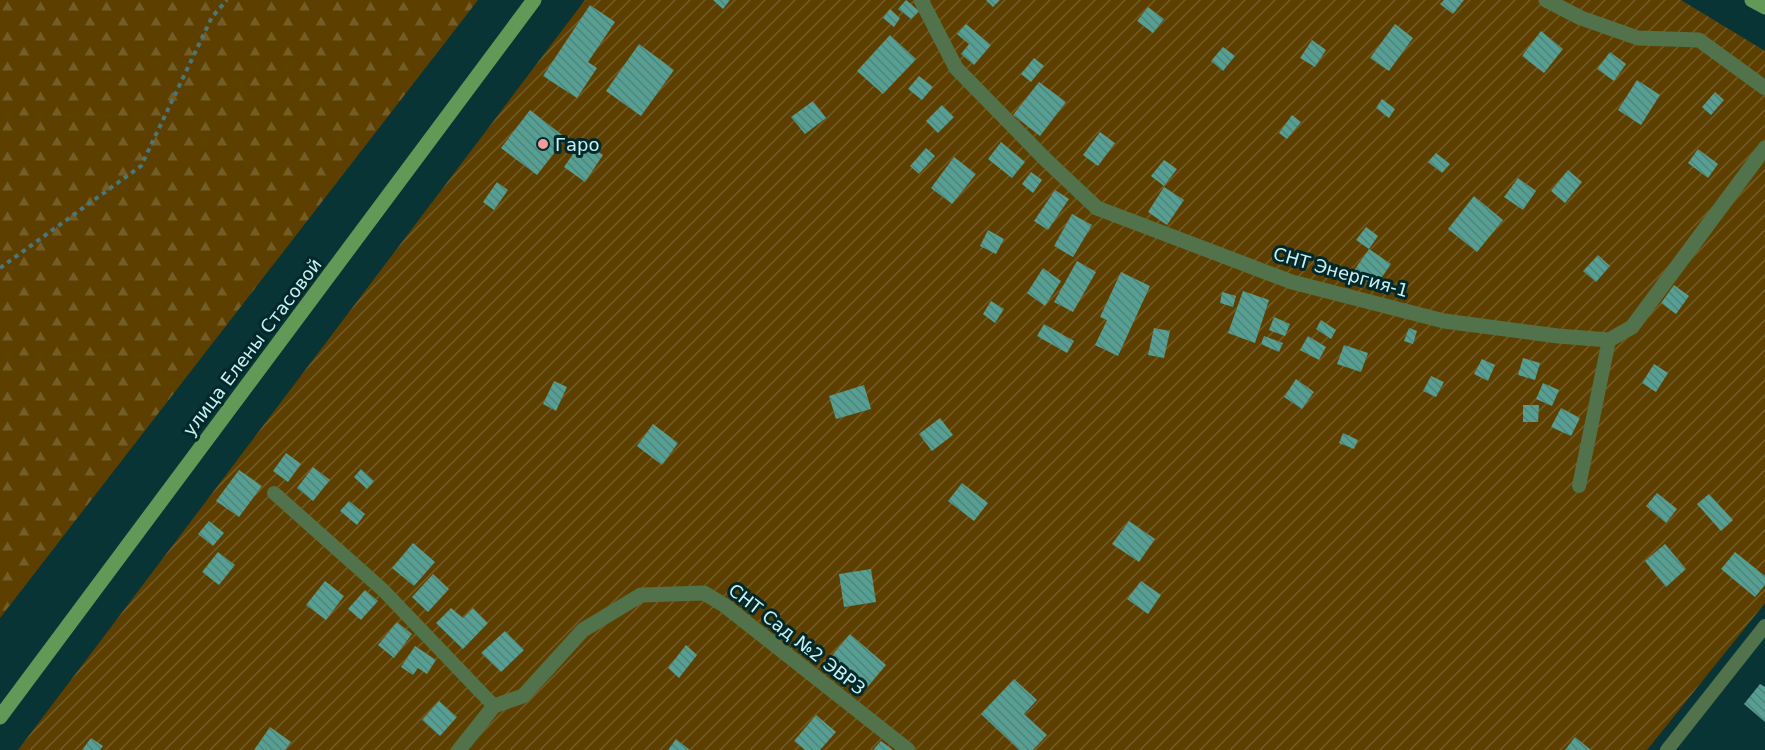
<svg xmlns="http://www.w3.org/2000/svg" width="1765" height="750" font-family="'DejaVu Sans',sans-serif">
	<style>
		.forest { fill: url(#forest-firs) }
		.garden { fill: url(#garden-furrows) }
		.building { fill: url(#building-back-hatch) }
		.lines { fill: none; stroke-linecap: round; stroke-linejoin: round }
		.path { stroke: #4d7678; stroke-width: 4; stroke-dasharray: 4.5 4.5; stroke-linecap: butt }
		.lane { stroke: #51724a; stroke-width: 14 }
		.street { stroke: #51724a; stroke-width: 15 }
		.secondary { stroke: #639957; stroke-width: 15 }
		.poi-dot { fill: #f59b9a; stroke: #00292c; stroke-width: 2 }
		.labels { text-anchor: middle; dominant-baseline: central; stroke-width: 6; stroke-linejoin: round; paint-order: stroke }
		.poi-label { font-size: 18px; fill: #cbf0f2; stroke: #00292c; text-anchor: start }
		.street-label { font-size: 18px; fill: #cbf0f2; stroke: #00292c }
	</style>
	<defs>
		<pattern id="forest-firs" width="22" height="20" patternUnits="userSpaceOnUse" patternTransform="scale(1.5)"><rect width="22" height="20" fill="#5d4000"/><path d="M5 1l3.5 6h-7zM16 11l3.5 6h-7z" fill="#735c26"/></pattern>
		<pattern id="garden-furrows" width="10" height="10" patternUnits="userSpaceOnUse" patternTransform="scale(1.5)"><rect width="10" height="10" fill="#5d4000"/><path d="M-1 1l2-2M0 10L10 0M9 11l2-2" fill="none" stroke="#735c26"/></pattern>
		<pattern id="building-back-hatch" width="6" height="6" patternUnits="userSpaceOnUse" patternTransform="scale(1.5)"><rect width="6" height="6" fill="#579f92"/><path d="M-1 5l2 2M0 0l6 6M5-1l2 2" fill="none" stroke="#4f857c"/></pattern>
	</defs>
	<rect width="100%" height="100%" fill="#083436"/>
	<polygon class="forest" points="0,0 478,0 0,618"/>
	<polygon class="garden" points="585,0 1681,0 1765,51 1765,603 1647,750 18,750"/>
	<g class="building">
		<polygon points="713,0 730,0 723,9"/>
		<polygon points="906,0 919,11 911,19 898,9"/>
		<polygon points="986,0 1000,0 993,7"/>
		<polygon points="1444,0 1464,0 1453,14 1440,4"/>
		<polygon points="590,5 615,22 588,62 597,68 577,98 543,76"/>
		<polygon points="1148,7 1164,19 1153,33 1137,21"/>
		<polygon points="890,9 900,18 894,27 883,18"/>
		<polygon points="966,24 991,45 974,65 961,54 969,44 957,34"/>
		<polygon points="1395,24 1413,38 1389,71 1370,58"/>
		<polygon points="1541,31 1563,49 1544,73 1522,56"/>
		<polygon points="890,35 916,59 883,94 857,71"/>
		<polygon points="1312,40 1326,50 1315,67 1300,58"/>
		<polygon points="639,44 674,70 641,116 606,91"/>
		<polygon points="1223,47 1235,56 1223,71 1211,61"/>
		<polygon points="1610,52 1626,64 1614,81 1597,69"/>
		<polygon points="1034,58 1044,66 1031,82 1021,74"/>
		<polygon points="919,76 933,87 922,100 908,89"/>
		<polygon points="1637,80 1660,95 1641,125 1618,110"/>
		<polygon points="1039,82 1066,102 1040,136 1013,115"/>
		<polygon points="1715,92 1724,100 1711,115 1702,107"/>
		<polygon points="1382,99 1395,109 1389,118 1376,108"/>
		<polygon points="813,101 826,118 805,134 791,117"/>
		<polygon points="942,105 954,117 938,133 926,121"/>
		<polygon points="530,110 566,138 537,175 501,148"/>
		<polygon points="1292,115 1301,122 1287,139 1279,133"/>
		<polygon points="1100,132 1115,143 1098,166 1083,155"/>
		<polygon points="582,141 603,155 585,182 564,167"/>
		<polygon points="1001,142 1025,162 1012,178 988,159"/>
		<polygon points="926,148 935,156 919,174 910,166"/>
		<polygon points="1698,149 1718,164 1708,178 1688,163"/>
		<polygon points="1436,153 1450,164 1442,173 1428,162"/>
		<polygon points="954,157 976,174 952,204 931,188"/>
		<polygon points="1164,160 1177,169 1164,186 1151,176"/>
		<polygon points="1568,170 1582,182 1565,203 1551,191"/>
		<polygon points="1031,172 1042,180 1033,193 1022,184"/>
		<polygon points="1518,178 1536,191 1523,210 1504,197"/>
		<polygon points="497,182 508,190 494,210 483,202"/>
		<polygon points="1164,187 1184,200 1167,225 1148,212"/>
		<polygon points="1055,190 1069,199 1048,230 1034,221"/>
		<polygon points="1474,196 1503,220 1477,252 1448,229"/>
		<polygon points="1072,214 1092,225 1073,257 1054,246"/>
		<polygon points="1366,227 1378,236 1369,249 1356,240"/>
		<polygon points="988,230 1004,239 996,254 980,246"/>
		<polygon points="1369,249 1391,264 1375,287 1353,272"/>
		<polygon points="1598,255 1610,266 1596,282 1583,271"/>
		<polygon points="1077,261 1096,272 1073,312 1054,302"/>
		<polygon points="1043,268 1061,281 1045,306 1027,293"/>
		<polygon points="1121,272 1150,286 1118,356 1095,345 1107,320 1100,317"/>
		<polygon points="1674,285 1689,296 1676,314 1661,303"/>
		<polygon points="1243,291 1269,300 1255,343 1228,333"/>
		<polygon points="1222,292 1236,296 1233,307 1220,303"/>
		<polygon points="991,301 1004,309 995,323 983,314"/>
		<polygon points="1274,317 1290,324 1285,336 1269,330"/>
		<polygon points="1321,320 1336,330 1331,339 1316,329"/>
		<polygon points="1044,324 1074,341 1067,353 1037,336"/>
		<polygon points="1154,328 1170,331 1164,358 1148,355"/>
		<polygon points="1409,328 1417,331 1413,344 1404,341"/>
		<polygon points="1264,336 1283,343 1279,352 1261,344"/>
		<polygon points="1308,336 1326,347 1319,360 1300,350"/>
		<polygon points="1344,345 1368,353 1361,372 1337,364"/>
		<polygon points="1523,358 1540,363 1535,380 1518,375"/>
		<polygon points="1482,359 1495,365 1488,381 1474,374"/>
		<polygon points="1654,364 1668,373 1656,392 1642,383"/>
		<polygon points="1431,376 1444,382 1436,397 1423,391"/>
		<polygon points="1296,379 1314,392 1302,409 1284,397"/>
		<polygon points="554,381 567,387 556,411 543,404"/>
		<polygon points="1543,383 1559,390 1552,406 1536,399"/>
		<polygon points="864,385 871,409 836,419 829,396"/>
		<polygon points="1523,405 1539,405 1538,422 1523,422"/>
		<polygon points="1561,408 1580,418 1571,436 1551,427"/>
		<polygon points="940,418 953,435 932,451 919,434"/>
		<polygon points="653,424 678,443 662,465 637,446"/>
		<polygon points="1343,433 1358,440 1354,449 1339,443"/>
		<polygon points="286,453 301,464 288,482 273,471"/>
		<polygon points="313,467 330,480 313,501 297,488"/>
		<polygon points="361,469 374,481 367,489 354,477"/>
		<polygon points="239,470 262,486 239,517 216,501"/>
		<polygon points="962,483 988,503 974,521 948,501"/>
		<polygon points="1657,493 1677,509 1666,523 1646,506"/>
		<polygon points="1709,494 1733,520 1721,531 1697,504"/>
		<polygon points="349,501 365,514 357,525 340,511"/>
		<polygon points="209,521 224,533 213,546 198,534"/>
		<polygon points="1129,521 1155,539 1139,562 1112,544"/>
		<polygon points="413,543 435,562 414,586 392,568"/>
		<polygon points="1665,544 1686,569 1666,587 1645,561"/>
		<polygon points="218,552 235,565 219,585 202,572"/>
		<polygon points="1735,552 1765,576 1765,585 1755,597 1721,569"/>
		<polygon points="871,569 876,602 844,607 839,574"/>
		<polygon points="433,574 449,589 428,612 412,597"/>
		<polygon points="325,581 344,596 326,620 306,605"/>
		<polygon points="1141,581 1161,595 1148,614 1127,599"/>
		<polygon points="365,590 378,601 361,620 348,609"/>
		<polygon points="451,608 463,618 473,608 488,623 463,649 436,623"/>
		<polygon points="397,622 412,634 394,658 378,645"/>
		<polygon points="505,631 524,650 501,672 481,653"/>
		<polygon points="850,634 886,665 865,690 829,659"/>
		<polygon points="686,645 697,655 679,678 668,668"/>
		<polygon points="415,646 436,660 427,674 418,668 413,675 401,667"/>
		<polygon points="1014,679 1037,700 1024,714 1047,735 1033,750 1019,750 981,714"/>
		<polygon points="1760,684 1765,687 1765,722 1744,704"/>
		<polygon points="439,701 457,717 440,736 422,720"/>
		<polygon points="816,715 836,732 820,750 805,750 794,741"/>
		<polygon points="270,727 291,742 285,750 254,750"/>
		<polygon points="1575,737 1591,750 1565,750"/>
		<polygon points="91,738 103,746 100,750 82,750"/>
		<polygon points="676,739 690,750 668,750"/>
		<polygon points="881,741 893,750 873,750"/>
	</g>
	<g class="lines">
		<polyline class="path" points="0,268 141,166 212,17 227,0"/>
		<g class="lane">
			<polyline points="1579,486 1609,340"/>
			<polyline points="274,493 383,590 494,706"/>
			<polyline points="1667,750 1765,626"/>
		</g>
		<g class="street">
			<polyline points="921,0 956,68 1045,159 1097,208 1292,282 1444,321 1558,336 1609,340 1632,327 1765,148"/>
			<polyline points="1546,0 1581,18 1638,38 1699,40 1765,88"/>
			<polyline points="459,750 494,706 523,696 583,630 641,595 704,593 724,605 908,750"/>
		</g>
		<g class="secondary">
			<polyline points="1752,0 1765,7"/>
			<polyline points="0,717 534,0"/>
		</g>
	</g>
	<circle class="poi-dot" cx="543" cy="144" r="6"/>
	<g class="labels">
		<g class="poi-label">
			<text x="555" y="144">Гаро</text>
		</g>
		<g class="street-label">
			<text transform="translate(1341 272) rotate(16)">СНТ Энергия-1</text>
			<text transform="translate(252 347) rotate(-53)">улица Елены Стасовой</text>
			<text transform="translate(797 639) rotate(38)">СНТ Сад №2 ЭВРЗ</text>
		</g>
	</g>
</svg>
